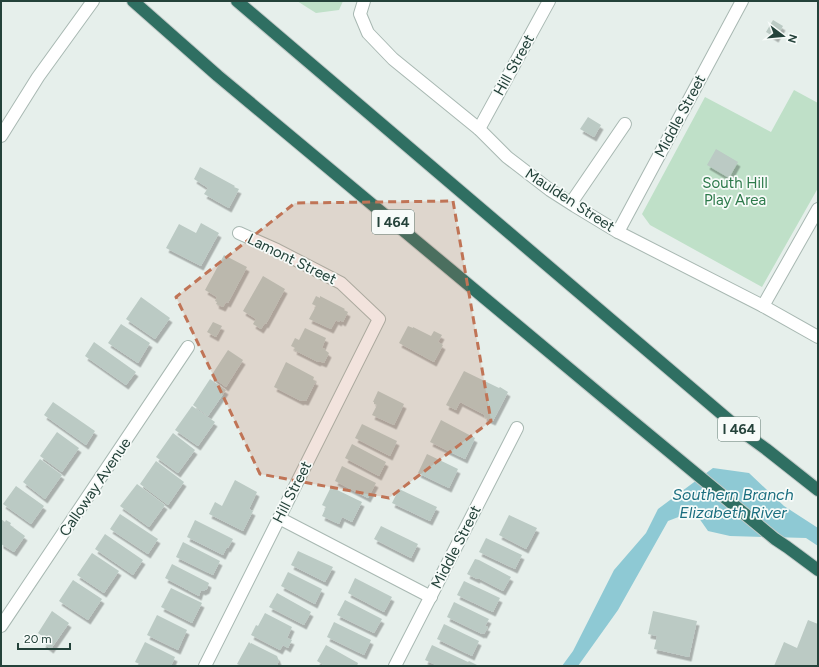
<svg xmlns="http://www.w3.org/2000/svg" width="819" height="667" font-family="Figtree,sans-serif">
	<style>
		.green { fill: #bfe0c8 }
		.water { fill: #8ec9d4 }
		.building { fill: #bbcac4; filter: url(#shadow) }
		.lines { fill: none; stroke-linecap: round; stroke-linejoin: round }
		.minor-casing { stroke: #a8b8b2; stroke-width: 14 }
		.highway-casing { stroke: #c2cac8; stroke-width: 14 }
		.minor { stroke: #fff; stroke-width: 12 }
		.highway { stroke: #2f6f62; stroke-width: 12 }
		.marked { fill: #c07456; fill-opacity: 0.2; stroke: #c07456; stroke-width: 3; stroke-dasharray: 8 5; stroke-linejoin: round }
		.labels { text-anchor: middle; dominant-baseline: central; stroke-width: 3.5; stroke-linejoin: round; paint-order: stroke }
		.shield { fill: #f7fbf9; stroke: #637a73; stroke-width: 1 }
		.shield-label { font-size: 14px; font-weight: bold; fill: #24423a }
		.street-label { font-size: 15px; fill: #24423a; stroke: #f7fbf9 }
		.park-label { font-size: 15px; fill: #2d7a4b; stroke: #f7fbf9 }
		.water-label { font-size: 16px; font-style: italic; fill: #1c6f80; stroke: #f7fbf9 }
	</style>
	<defs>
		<filter id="shadow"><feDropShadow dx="2.5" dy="4.5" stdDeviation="0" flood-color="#0004"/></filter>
	</defs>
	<rect width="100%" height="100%" fill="#e6efeb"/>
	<g class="green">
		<polygon points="297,1 343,1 339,10 316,13"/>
		<polygon points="794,90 818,103 818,188 762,287 650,225 642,214 705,97 771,132"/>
	</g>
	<polygon class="water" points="713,468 749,473 784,506 818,528 818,546 806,538 730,536 708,531 694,511 668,521 618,610 578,666 562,666 573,651 614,570 646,533 658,509"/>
	<g class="building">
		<polygon points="773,20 783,26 776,38 766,32"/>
		<polygon points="588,117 601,125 594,137 580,129"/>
		<polygon points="716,149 738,162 729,178 707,165"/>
		<polygon points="200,167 235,186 234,187 239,189 229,208 204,194 208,188 194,179"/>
		<polygon points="201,223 219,233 201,266 166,248 179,224 196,233"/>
		<polygon points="224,255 247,267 228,303 226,302 223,307 216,304 217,302 215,301 217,297 205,290"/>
		<polygon points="263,276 285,289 266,324 265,323 261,329 253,324 256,319 243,311"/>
		<polygon points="316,296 320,298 320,296 345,309 344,310 348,312 343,322 340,320 339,322 336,320 331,329 309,319 316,306 312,304"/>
		<polygon points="141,297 170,318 155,339 126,319"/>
		<polygon points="213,322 222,326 216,337 207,332"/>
		<polygon points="121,324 150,343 138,363 108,343"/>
		<polygon points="408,326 413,328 413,327 431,336 434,331 442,335 438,342 443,345 434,362 399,343"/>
		<polygon points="305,328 326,338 322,348 325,349 325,350 329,353 324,363 319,361 318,362 294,350 295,348 291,346 295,338 299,340"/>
		<polygon points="94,342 136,372 126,385 85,356"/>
		<polygon points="228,350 243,360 226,387 211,376"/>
		<polygon points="286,362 314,377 313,380 316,381 306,401 302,400 301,401 274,387"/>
		<polygon points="464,371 499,388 500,387 508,392 493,421 484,417 485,415 460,402 456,410 446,405"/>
		<polygon points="210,379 226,390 208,416 193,405"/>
		<polygon points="378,391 404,404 394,425 372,415 377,405 374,404 374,402 373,402"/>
		<polygon points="53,402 95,431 86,445 44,415"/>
		<polygon points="192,406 215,422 198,446 175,430"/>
		<polygon points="441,420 475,438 465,459 430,442"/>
		<polygon points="362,424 397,441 390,456 355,438"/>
		<polygon points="57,432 79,448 62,472 40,456"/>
		<polygon points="173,433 195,450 178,473 156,457"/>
		<polygon points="352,444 386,462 379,476 345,458"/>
		<polygon points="427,454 458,469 449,488 418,473"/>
		<polygon points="40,459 62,475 45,499 23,482"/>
		<polygon points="156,461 184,482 168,505 140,484"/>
		<polygon points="342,466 376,483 368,498 335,481"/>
		<polygon points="235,480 257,492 249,509 253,511 243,531 209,514 215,502 222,506"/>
		<polygon points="137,484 165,505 149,527 120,506"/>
		<polygon points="16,486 44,506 31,524 3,504"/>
		<polygon points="331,487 362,502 352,522 342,517 339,524 322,516 326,507 322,505"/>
		<polygon points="399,489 437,507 430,521 392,503"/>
		<polygon points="120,514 158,539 148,554 110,529"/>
		<polygon points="509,515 537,528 526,549 499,535"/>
		<polygon points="1,519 5,522 6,520 11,523 10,525 25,536 14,552 1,544"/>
		<polygon points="195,520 233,539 228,548 227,547 223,555 187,537"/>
		<polygon points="381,526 418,544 411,558 374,539"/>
		<polygon points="105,534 143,560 133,575 95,549"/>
		<polygon points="486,538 522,555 515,569 479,552"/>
		<polygon points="183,542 220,561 213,575 176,557"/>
		<polygon points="298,551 333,567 325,582 291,565"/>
		<polygon points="92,553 119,571 104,593 77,575"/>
		<polygon points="475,559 479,560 511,577 503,591 478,578 477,579 467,574"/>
		<polygon points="172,564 209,583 207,589 203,591 201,590 199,596 165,578"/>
		<polygon points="288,572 322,589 315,604 281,586"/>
		<polygon points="355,578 392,597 384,612 348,593"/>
		<polygon points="73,580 102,599 88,620 59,601"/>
		<polygon points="464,581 500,598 493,612 457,595"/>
		<polygon points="171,588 202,603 192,623 161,607"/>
		<polygon points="277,593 311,612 304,625 269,607"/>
		<polygon points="345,600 382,619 374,633 337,615"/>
		<polygon points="454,602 489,619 485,626 488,627 484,634 482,633 482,634 447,617"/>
		<polygon points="52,611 69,623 51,649 43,643 46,639 38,633"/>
		<polygon points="653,611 697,621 689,657 654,649 657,636 648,634"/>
		<polygon points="265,613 292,627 287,638 292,640 288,648 283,645 280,650 251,635 256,625 258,626"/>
		<polygon points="157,615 187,630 178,650 147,635"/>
		<polygon points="808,620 818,624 818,666 774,666 784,642 797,648"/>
		<polygon points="334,622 371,640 364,655 327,637"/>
		<polygon points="444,624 479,641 472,656 437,639"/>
		<polygon points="145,642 175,657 171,666 144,666 135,662"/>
		<polygon points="249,642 251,644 251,643 277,656 279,661 277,665 272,666 241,666 237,664"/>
		<polygon points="326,645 358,663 357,666 325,666 317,661"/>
		<polygon points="432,645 468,662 469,661 477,665 477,666 438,666 425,660"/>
	</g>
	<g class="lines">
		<defs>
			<g id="minor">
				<polyline points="364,1 360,14 368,33 393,59 479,129 507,157 550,190 575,206 618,232 763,306 818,337"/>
				<polyline points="479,129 549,1"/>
				<polyline points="1,136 38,77 93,1"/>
				<polyline points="571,203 625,124"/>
				<polyline points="618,232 742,1"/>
				<polyline points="763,306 818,209"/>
				<polyline points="279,518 431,597"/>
				<polyline points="1,626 188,347"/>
				<polyline points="205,666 379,319 341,283 277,250 239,233"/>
				<polyline points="395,666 517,428"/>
			</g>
			<g id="highway">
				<polyline points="133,1 218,76 602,396 775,539 787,547 818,570"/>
				<polyline points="237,1 744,433 766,449 818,490"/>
			</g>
		</defs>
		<use href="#minor" class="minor-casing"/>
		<use href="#highway" class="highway-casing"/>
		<use href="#minor" class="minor"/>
		<use href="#highway" class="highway"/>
	</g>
	<path class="marked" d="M453,201L491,421L389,498L260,474L176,297L295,203Z"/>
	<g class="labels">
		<g class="shield">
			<rect x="372" y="210" width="42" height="24" rx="3"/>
			<rect x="718" y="417" width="42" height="24" rx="3"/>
		</g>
		<g class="shield-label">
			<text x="393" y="222">I 464</text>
			<text x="739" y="429">I 464</text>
		</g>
		<g class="street-label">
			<text transform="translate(514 65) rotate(-61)">Hill Street</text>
			<text transform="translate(680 116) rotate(-62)">Middle Street</text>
			<text transform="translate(570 200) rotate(33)">Maulden Street</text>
			<text transform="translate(292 259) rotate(26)">Lamont Street</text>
			<text transform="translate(95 487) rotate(-56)">Calloway Avenue</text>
			<text transform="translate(292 492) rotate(-63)">Hill Street</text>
			<text transform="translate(456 547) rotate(-63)">Middle Street</text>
		</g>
		<g class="park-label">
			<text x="735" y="183">South Hill<tspan x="735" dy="17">Play Area</tspan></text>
		</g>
		<g class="water-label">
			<text x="733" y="494">Southern Branch<tspan x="733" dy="18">Elizabeth River</tspan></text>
		</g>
	</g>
	<rect width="819" height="667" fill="none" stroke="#24423a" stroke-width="4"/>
	<g transform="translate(783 36) rotate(106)" stroke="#f7fbf9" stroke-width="3" paint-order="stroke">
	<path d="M0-3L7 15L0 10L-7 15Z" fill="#24423a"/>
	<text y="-6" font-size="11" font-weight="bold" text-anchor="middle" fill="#24423a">N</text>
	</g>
	<path d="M18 643v6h52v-6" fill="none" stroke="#24423a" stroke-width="2"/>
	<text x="24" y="643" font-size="12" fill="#24423a" stroke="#f7fbf9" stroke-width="3" paint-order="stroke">20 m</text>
</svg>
